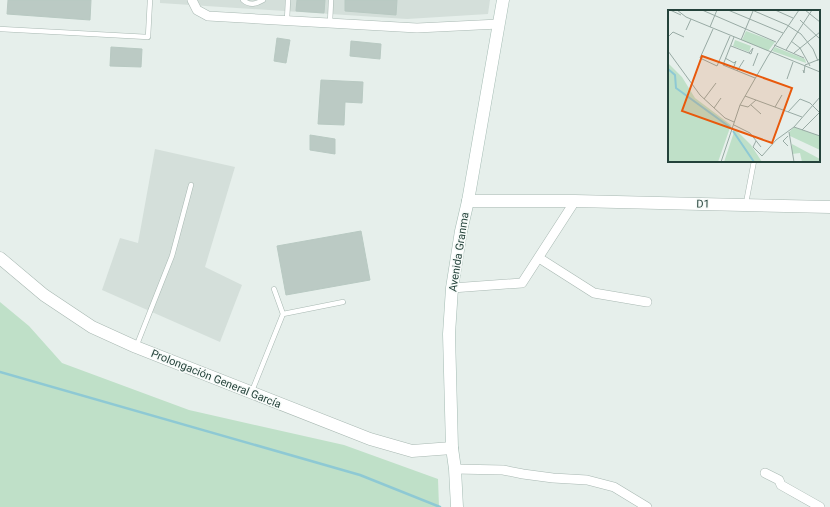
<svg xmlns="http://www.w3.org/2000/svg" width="830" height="507" font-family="Roboto,sans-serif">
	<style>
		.built { fill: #d4dfda }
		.green { fill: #bfe0c8 }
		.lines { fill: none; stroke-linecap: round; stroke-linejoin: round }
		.stream { stroke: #8ec9d4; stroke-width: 2.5 }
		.building { fill: #bbcac4; stroke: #b8c9c2 }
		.service-casing { stroke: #a8b8b2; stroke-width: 5.5 }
		.minor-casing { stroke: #a8b8b2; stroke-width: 10 }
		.tertiary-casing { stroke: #a8b8b2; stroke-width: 13 }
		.secondary-casing { stroke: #a4bbb3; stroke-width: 13 }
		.service { stroke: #fff; stroke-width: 4.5 }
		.minor { stroke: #fff; stroke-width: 9 }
		.tertiary { stroke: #fff; stroke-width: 12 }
		.secondary { stroke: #fff; stroke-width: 12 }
		.labels { text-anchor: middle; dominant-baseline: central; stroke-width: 3; stroke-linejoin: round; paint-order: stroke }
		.street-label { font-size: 11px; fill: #24423a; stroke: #f7fbf9 }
		.inset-river { fill: none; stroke: #8ec9d4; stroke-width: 2 }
		.inset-road { fill: none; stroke: #98aaa4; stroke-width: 1 }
		.view { fill: #e8590c; fill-opacity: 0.15; stroke: #e8590c; stroke-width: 2 }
		.inset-edge { fill: none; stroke: #24423a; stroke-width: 2 }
	</style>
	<rect width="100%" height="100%" fill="#e6efeb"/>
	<g class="built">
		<polygon points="160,0 490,0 488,14 407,19 160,3"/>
		<polygon points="155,149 235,167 205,267 242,285 220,342 102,290 120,238 138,243"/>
	</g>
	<polygon class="green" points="0,302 29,326 62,363 189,410 344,445 438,479 439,507 0,507"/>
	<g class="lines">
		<polyline class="stream" points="0,372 360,475 440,507"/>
	</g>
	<g class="building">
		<polygon points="8,0 91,0 90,20 7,14"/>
		<polygon points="297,0 325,0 324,13 296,11"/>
		<polygon points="345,0 397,0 396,15 345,11"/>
		<polygon points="277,38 290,40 286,63 274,61"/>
		<polygon points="351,41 381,44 380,59 350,56"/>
		<polygon points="111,47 142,49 141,67 110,66"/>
		<polygon points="321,80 363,82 362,103 345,102 344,125 318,124"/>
		<polygon points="310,135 335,139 335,154 310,150"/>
		<polygon points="361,231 370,280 286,295 277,246"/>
	</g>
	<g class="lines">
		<defs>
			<g id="service">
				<path d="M243,0C250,6 256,4 263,0"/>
				<polyline points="287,20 288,0"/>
				<polyline points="330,23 331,0"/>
				<polyline points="0,29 148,37 150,0"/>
				<polyline points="746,203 754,161"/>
				<polyline points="283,314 343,302"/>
				<polyline points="136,347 172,256 191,185"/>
				<polyline points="252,391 283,314 274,289"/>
			</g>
			<g id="minor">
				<polyline points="192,0 197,10 208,16 417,28 499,24"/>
				<polyline points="539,258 594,293 647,302"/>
				<polyline points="452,288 522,283 575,201"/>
				<polyline points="455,469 503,470 523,474 553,478 587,480 614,487 647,507"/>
				<polyline points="765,473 779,480 781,485 820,507"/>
			</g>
			<g id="tertiary">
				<polyline points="468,201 575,201 830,207"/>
				<polyline points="0,258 44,295 92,327 136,347 370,439 412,451 452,448"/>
			</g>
			<polyline id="secondary" points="457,507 455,469 452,448 449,334 452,288 461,231 468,201 503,0"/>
		</defs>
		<use href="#service" class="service-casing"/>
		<use href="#minor" class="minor-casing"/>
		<use href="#tertiary" class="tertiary-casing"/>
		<use href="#secondary" class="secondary-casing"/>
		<use href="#service" class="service"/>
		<use href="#minor" class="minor"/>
		<use href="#tertiary" class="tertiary"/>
		<use href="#secondary" class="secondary"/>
	</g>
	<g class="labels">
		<g class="street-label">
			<text transform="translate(703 204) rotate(1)">D1</text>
			<text transform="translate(459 252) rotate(-81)">Avenida Granma</text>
			<text transform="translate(216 379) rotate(22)">Prolongación General García</text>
		</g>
	</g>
	<g transform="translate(668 10)">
		<rect width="152" height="152" fill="#e6efeb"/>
		<path d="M78,21L107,32L100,41L74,30ZM67,30L83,36L81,42L65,36ZM107,37L137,49L138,53L104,41ZM0,53L14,67L27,88L63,115L50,152H0ZM126,117L152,126V140L122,126L121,122ZM67,119L83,135L94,152H56ZM124,134L152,149V152H134L132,143L124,144Z" fill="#bfe0c8"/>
		<path class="inset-river" d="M0,59L7,65L8,78L63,118M65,121L86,152"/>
		<path class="inset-road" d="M2,0L13,5M9,0L18,7L152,62M34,0L108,32M60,0L115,23M84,0L119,15L133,24L145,39L150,51M107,0L125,8M137,0L152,12M132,10L152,29M42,17L49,0M45,19L32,48L49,56L62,26M18,20L23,9M0,27L5,22L16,27M66,27L55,55L87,68M73,30L85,1M123,31L132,38L142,56M106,35L136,48M63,36L81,43L83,44L85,38L81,43M118,40L144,0M0,41L32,85L57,108L66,112M126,43L152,22M57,48L66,53L68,51L65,59M85,56L90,43M135,60L136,63L137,55L152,49M69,61L76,50M119,69L125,52M77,86L134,107M36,89L48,73M72,95L80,97L88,90M83,95L93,104M107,97L114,85M46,98L53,88M120,102L132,89L142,93L152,103M66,115L82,123L93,137M126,117L152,126M134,120L152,102M121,122L126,152M88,131L85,137L94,146L108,130L126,117L152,87M120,136L115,131L120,126M53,152L72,95L100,46L131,0"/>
		<path class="view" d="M34,46L124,78L104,133L14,101Z"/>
		<rect width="152" height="152" class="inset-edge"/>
	</g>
</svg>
